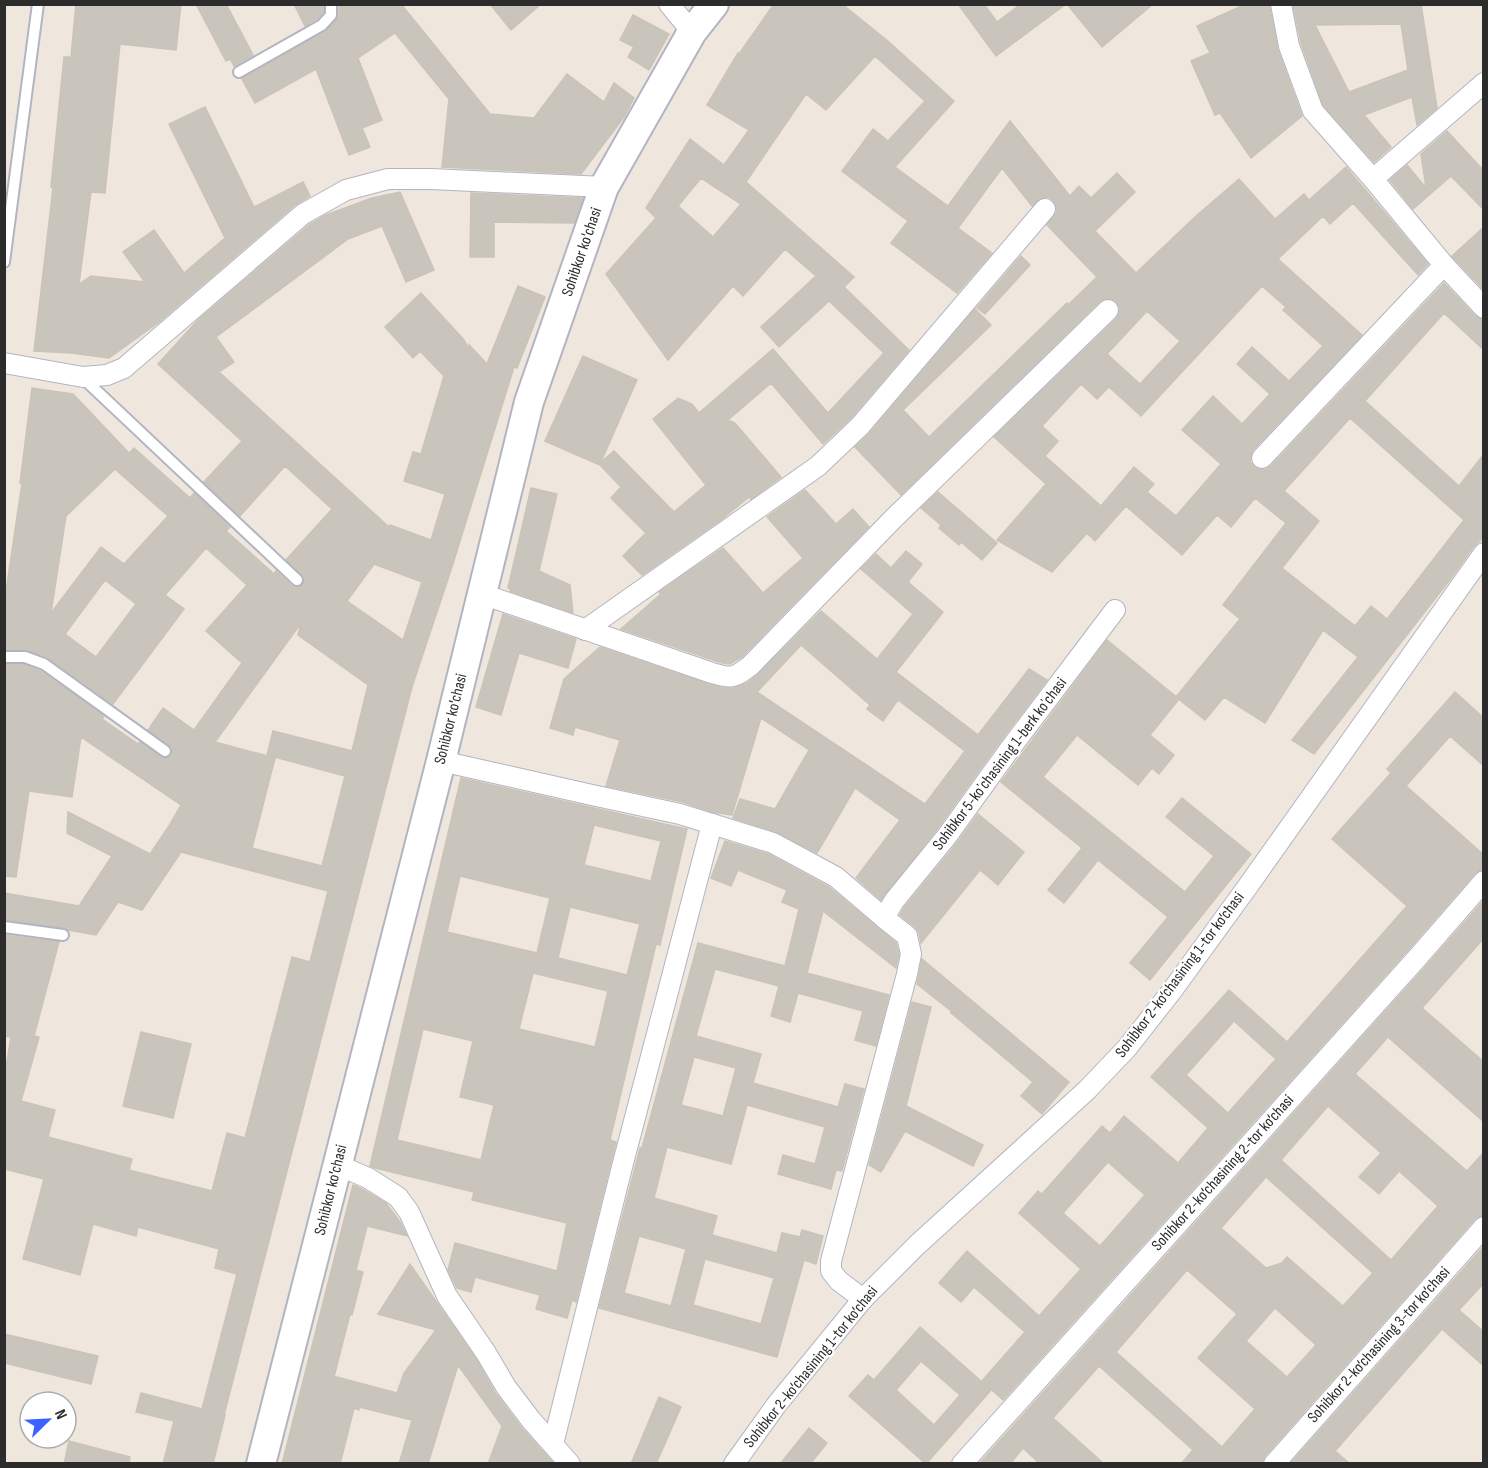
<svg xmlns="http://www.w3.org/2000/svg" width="1488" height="1468" font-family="'Sofia Sans Condensed',sans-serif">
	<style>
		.building { fill: #cac5bc; stroke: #cbc3b7; stroke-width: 1.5; fill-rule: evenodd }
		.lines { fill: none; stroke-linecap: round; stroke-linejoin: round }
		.lane-casing { stroke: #b2b5c1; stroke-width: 14 }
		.street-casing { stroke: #b2b5c1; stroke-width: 22 }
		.secondary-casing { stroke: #b2b5c1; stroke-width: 32 }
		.lane { stroke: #fff; stroke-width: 10 }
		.street { stroke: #fff; stroke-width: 20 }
		.secondary { stroke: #fff; stroke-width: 28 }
		.labels { text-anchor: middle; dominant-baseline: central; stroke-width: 4.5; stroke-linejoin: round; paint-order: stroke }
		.street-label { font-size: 16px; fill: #2c2c2c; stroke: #fff }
	</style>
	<rect width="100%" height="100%" fill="#efe7de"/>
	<g class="building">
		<polygon points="76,4 181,4 176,50 120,44 105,193 91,192 79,284 91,276 145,282 123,252 154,230 184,273 225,238 169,124 205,107 254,207 303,182 310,196 295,205 159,322 109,358 71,353 34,351 53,188 51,187 64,57 71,57"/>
		<polygon points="196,4 226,4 253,55 234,66 230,59 226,61"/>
		<polygon points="294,4 324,4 324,12 317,19 305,26"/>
		<polygon points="339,4 401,4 490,114 534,118 567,74 604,102 614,83 634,98 624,117 581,174 442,167 449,99 395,33 358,58 382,120 362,128 370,147 349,155 316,69 255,103 242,79 326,31 337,19 339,15"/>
		<polygon points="490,4 541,4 511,30"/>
		<path d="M774,4H842L889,42L954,101L895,167L948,206L1010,121L1070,196L1079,186L1091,198L1117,173L1135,192L1095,231L1136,273L1196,216L1239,179L1275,219L1304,194L1309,200L1346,167L1428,264L1418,275L1353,203L1330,224L1323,216L1278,259L1362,335L1253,450L1251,455L1250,461L1253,466L1259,469L1265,470L1271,466L1444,283L1475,316L1484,320V350L1444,313L1365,401L1459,486L1484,454V537L1474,546L1452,577L1314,754L1292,740L1358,657L1323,630L1265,723L1224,697L1205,720L1176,697L1240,619L1223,605L1286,523L1255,498L1231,527L1217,515L1182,555L1126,506L1095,541L1087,533L1052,572L997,540L1046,484L994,437L1116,319L1119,314L1120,308L1116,301L1112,299L1106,298L1100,301L901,495L855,447L869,434L975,309L991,325L903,410L929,437L1067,303L1068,305L1097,277L1047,225L1057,212L1056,206L1053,200L1048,197L1042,198L1032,206L1002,168L958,228L992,253L957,293L891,243L908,221L842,171L873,129L888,141L925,101L875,56L826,110L806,94L746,182L854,277L844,287L909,350L851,418L823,444L771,383L728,420L735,423L781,477L751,499L749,497L722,519L642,575L623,556L646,533L611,498L621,487L600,465L545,441L583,356L637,380L601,462L614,451L674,512L706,485L653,419L678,398L692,404L699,413L773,349L828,413L884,353L829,301L779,347L761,327L816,276L785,249L743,296L733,286L668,360L606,274L656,218L646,208L690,139L724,165L749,130L707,105L738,53L739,54ZM701,178L741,204L713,237L678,206ZM1262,286L1286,307L1283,310L1323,346L1289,381L1252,347L1237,364L1270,394L1242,424L1213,396L1182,430L1221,464L1176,516L1147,492L1154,484L1134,467L1101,506L1045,456L1058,441L1042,426L1081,384L1097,399L1109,387L1141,416ZM1147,311L1180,341L1140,384L1107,354ZM1350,418L1464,520L1387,619L1371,606L1355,626L1282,568L1319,521L1284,491Z"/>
		<polygon points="958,4 984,4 997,22 1021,4 1066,4 996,56"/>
		<polygon points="1067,4 1153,4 1102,47"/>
		<polygon points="1246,4 1269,4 1278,50 1302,116 1251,158 1220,113 1215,115 1191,61 1210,53 1197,26"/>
		<path d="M1421,4L1437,108L1417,125L1412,97L1364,115L1391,147L1374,162L1323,105L1301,43L1293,5ZM1401,24L1408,70L1349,92L1315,25Z"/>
		<polygon points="633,15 669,34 649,70 628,57 634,47 620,40"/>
		<polygon points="1447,131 1484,171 1484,210 1451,176 1413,209 1390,180 1407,165 1426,188 1421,154"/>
		<path d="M400,192L434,270L406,282L382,226L348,239L216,337L234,362L219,372L389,527L390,525L431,540L445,494L404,481L413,452L421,454L444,376L420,351L413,358L385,327L421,293L464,340L469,350V345L487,364L518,286L545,297L517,368L514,367L451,570L412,687L224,1415H225L213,1464H163L174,1421L136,1412L141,1393L202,1409L237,1274L215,1268L219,1249L138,1227L136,1236L93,1224L80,1275L23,1259L44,1179L4,1169V1079L11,1037L4,1036V935L59,942L34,1036L39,1037L21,1101L55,1110L48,1137L132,1159L129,1170L212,1191L227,1133L245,1138L292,957L310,962L328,891L181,852L142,910L118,902L96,935L68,930L64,928L4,920V893L79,906L112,856L67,833L68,812L150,854L169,826L181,805L81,737L72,797L29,791L16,877L4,876V664H24L40,671L104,716L102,719L138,744L140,742L161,757L168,758L172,752V747L148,730L163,708L194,730L242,663L206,631L247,585L206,548L165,595L184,609L113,704L47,657L25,650H4V605L22,483H20L32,388L73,394L129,453L134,448L190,498L194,493L230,527L226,531L274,574L276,571L292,586L300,587L304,582V577L286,560L332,509L285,466L240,516L204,482L242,441L158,364L197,321L310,224L326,215L372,198ZM115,469L168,516L124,564L101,547L51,613L66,516ZM374,564L422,582L403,640L347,601ZM105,580L136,604L96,657L65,634ZM301,623L298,635L368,685L352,751L273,731L267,755L345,776L322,866L252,848L275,758L215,742Z"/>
		<polygon points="471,193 583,198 574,223 494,222 494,257 470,257"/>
		<polygon points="1484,227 1484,290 1452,256"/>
		<polygon points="1021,256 1030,265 985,314 977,308"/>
		<polygon points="531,488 557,494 539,571 570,585 573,613 510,591 511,589 508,588"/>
		<polygon points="805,490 836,524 853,509 869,527 742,657 730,664 722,663 621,629 661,594 659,592 723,548 763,593 803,558 767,517"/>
		<polygon points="938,492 997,543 982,560 961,542 959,545 939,528 941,525 921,508"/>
		<path d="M906,551L922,564L908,582L943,612L896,672L978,735L1029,669L1047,680L999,743L937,829L881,900L856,878L900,820L855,788L817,853L777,832L733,818L740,799L775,809L809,750L761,718L732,815L712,812L683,802L606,786L620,740L575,727L573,735L550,728L564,679L600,647L708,684L723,688H734L746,684L758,674L821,611L877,659L913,614L861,569L876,554L891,568ZM801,645L870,705L867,709L883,721L898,700L965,751L925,804L757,692Z"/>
		<polygon points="503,614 576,639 568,668 519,653 501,715 476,707"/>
		<polygon points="1107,640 1179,699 1150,735 1174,755 1159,774 1152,768 1138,785 1077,735 1043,777 1185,892 1214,856 1166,817 1182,798 1251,854 1150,980 1130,963 1168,917 1098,860 1064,903 1048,890 1082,848 1001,782"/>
		<path d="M1455,692L1484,718V766L1450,736L1406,786L1484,855V869L1480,870L1475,873L1409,949L1003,1400L982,1381L1025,1332L974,1287L961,1302L939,1283L967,1251L1039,1316L1081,1269L1019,1213L1038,1191L1042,1194L1102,1126L1110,1133L1124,1116L1178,1163L1208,1128L1151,1077L1229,990L1287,1042L1407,906L1332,839L1391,773L1387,769ZM1234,1021L1276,1059L1228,1113L1186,1075ZM1108,1162L1145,1195L1100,1246L1063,1213Z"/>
		<path d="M461,778L687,829L660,945L656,944L610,1140L616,1142L576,1302L572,1300L567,1318L536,1309L540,1295L475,1277L471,1292L457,1288L448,1270L455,1243L557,1271L567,1223L472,1200L474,1192L375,1168L370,1166ZM594,825L661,841L651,881L584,865ZM460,876L550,898L537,953L447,932ZM570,907L640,924L627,975L558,958ZM533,973L608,991L595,1047L519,1029ZM423,1029L473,1041L460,1097L494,1105L481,1160L397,1140Z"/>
		<polygon points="978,814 1024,852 998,885 980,870 921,943 919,933 915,927 900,915 904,908 957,843"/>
		<path d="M725,841L768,854L829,887L896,943L899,954L896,968L823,911L807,973L889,995L876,1046L855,1040L863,1011L798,993L790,1022L771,1016L779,986L715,969L696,1036L761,1054L753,1083L838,1107L845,1084L864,1089L842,1171L836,1170L831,1189L778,1174L783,1155L815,1164L825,1127L747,1105L731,1164L667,1147L654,1198L717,1216L712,1235L777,1253L782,1233L800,1237L802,1230L823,1236L816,1264L804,1260L777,1357L599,1308L640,1148H642L698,943L785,966L799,909L782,902L787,890L738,870L731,886L711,878ZM694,1057L736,1068L723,1116L681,1105ZM639,1236L686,1249L671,1306L624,1293ZM705,1259L774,1278L761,1324L693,1305Z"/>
		<path d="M1484,900V938L1422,1008L1484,1062V1122L1388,1037L1355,1074L1467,1171L1484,1152V1215L1475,1219L1265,1456L1262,1464H1181L1193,1450L1099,1366L1053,1418L1104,1464H1040L1023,1448L1010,1464H979L1427,965ZM1328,1106L1381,1153L1359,1177L1379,1194L1399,1171L1438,1206L1391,1260L1281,1160ZM1266,1177L1373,1273L1343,1306L1287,1257L1282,1263L1266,1268L1221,1228ZM1187,1270L1237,1314L1198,1358L1255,1409L1222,1447L1116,1352ZM1275,1308L1316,1345L1287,1377L1246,1341Z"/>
		<polygon points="922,959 1069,1082 1042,1114 1021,1096 1033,1082 950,1012 955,1014 917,984"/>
		<polygon points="912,1002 931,1007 906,1106 983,1145 973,1166 905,1131 881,1172 869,1165"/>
		<polygon points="141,1032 191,1044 173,1118 123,1106"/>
		<polygon points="353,1185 362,1189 386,1203 400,1222 407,1236 367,1226 356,1270 363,1272 352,1315 350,1314 334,1377 336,1377 335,1380 337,1377 397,1393 404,1373 436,1330 378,1314 410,1264 476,1359 496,1394 521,1427 554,1464 488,1464 502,1426 458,1365 428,1464 399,1464 412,1420 359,1407 359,1410 354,1408 340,1464 282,1464"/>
		<polygon points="1484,1246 1484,1283 1459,1310 1484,1332 1484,1366 1442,1329 1335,1451 1350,1464 1290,1464"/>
		<path d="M920,1327L991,1390L926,1464L849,1396L868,1375L874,1380ZM921,1361L960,1395L934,1425L896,1390Z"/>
		<polygon points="4,1334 98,1356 91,1384 4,1363"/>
		<polygon points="659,1397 681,1407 656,1464 631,1464"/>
		<polygon points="809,1428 827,1443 810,1464 780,1464"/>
		<polygon points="69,1441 130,1457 129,1464 64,1464"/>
	</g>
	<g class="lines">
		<defs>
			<g id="lane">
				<polyline points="239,72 322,25 331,15 331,4"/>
				<polyline points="4,262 38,4"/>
				<polyline points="83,378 297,580"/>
				<polyline points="4,657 25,657 44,664 165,751"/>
				<polyline points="4,927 63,935"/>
			</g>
			<g id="street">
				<polyline points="669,4 692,32"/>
				<polyline points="1281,4 1289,46 1313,111 1373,179 1444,265 1484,308"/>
				<polyline points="1373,179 1484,83"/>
				<polyline points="4,363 83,377 107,375 124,368 303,214 346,190 388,179 431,179 604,187"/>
				<polyline points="1262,458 1444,265"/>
				<path d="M482,594L712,673C732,679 734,678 750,666L894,518L1108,310"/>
				<polyline points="585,630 818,466 860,426 1045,209"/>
				<polyline points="441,761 592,795 680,814 773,843 836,877 884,918 907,936 911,954 907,974 831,1261 831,1271 839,1281 863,1299"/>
				<polyline points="884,918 894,901 947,836 1009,750 1115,610"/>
				<polyline points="338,1165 368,1178 398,1197 409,1212 447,1296 486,1353 506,1387 531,1420 570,1464"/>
				<polyline points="553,1444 622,1167 712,824"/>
				<polyline points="734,1464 777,1404 863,1299 917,1245 1087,1090 1127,1048 1171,992 1248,886 1484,553"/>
				<polyline points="962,1464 1418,957 1484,881"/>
				<polyline points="1274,1464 1484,1227"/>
			</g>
			<polyline id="secondary" points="261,1464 441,761 529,402 604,187 692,32 714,4"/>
		</defs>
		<use href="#lane" class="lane-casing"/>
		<use href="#street" class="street-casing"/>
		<use href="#secondary" class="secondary-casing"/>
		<use href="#lane" class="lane"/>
		<use href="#street" class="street"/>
		<use href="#secondary" class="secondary"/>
	</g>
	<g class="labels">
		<g class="street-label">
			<text transform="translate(582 252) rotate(-71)">Sohibkor ko'chasi</text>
			<text transform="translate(451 719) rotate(-76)">Sohibkor ko'chasi</text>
			<text transform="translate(1000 764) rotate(-53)">Sohibkor 5-koʼchasining 1-berk koʼchasi</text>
			<text transform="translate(1180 975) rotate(-53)">Sohibkor 2-ko‘chasining 1-tor ko‘chasi</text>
			<text transform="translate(1223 1173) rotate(-48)">Sohibkor 2-ko‘chasining 2-tor ko‘chasi</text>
			<text transform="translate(331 1190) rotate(-76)">Sohibkor ko'chasi</text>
			<text transform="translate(1379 1345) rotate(-48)">Sohibkor 2-ko‘chasining 3-tor ko‘chasi</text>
			<text transform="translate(811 1367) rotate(-51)">Sohibkor 2-ko‘chasining 1-tor ko‘chasi</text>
		</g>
	</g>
	<rect width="1488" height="1468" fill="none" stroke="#2c2c2c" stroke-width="12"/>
	<g transform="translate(48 1420) rotate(66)"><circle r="28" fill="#ffffff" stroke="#ababab" stroke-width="1.5"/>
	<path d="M0-4.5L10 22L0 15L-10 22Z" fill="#3b63ff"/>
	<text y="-9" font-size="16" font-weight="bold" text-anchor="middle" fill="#2c2c2c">N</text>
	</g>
</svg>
